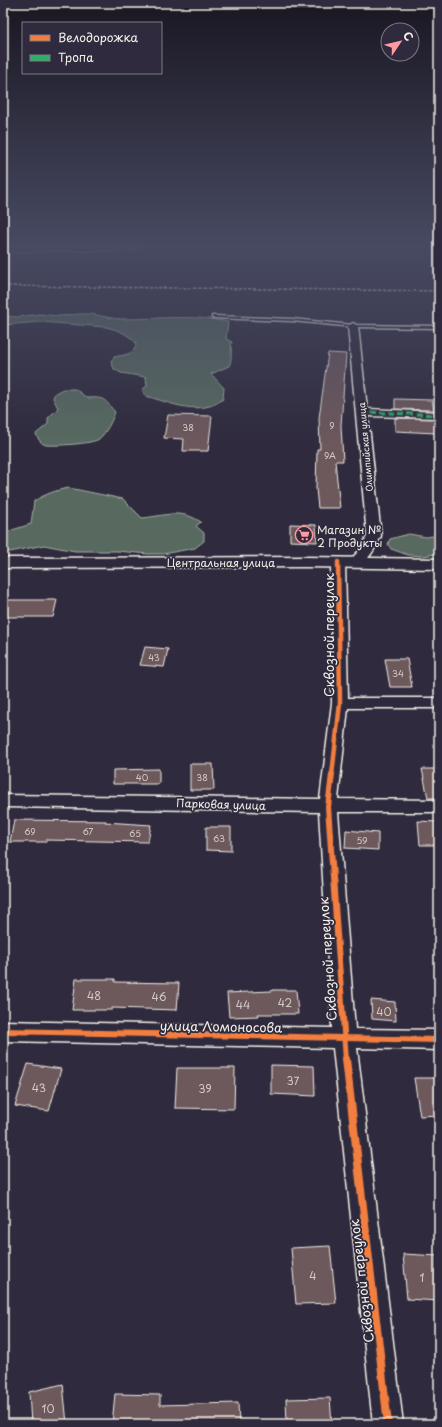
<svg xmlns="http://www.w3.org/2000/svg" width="442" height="1427" font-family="'Playpen Sans',sans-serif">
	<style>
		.green { fill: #596a61; stroke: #a6aea4 }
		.building { fill: #6d585b; stroke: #f4f1e8 }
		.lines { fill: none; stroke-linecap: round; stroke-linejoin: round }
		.service-casing { stroke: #f4f1e8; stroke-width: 3 }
		.minor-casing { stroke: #f4f1e8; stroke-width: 3 }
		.tertiary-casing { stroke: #f4f1e8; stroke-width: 3 }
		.service { fill: #2f2a3d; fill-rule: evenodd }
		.minor { fill: #2f2a3d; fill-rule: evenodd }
		.tertiary { fill: #2f2a3d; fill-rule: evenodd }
		.rail { stroke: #f4f1e8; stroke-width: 1.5; stroke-dasharray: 3.5 1.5; stroke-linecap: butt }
		.quiet { stroke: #2db169; stroke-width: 3; stroke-dasharray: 6 3; stroke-linecap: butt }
		.cycleway-far2-casing { stroke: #2f2a3d; stroke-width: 7 }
		.cycleway-far1-casing { stroke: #2f2a3d; stroke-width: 8 }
		.cycleway-casing { stroke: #2f2a3d; stroke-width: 10 }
		.cycleway-far2 { stroke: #f27e40; stroke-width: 4.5 }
		.cycleway-far1 { stroke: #f27e40; stroke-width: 6 }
		.cycleway { stroke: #f27e40; stroke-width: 8 }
		.labels { text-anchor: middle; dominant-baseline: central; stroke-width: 3.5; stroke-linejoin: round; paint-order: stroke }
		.number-label { font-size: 9px; fill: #d2cbc5 }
		.far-street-label { font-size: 9px; fill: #f4f1e8; stroke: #2f2a3d }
		.poi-label { font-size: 11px; fill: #f4f1e8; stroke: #2f2a3d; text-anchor: start }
		.street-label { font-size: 11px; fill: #f4f1e8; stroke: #2f2a3d }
		.near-number-label { font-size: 11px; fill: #d2cbc5 }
		.near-street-label { font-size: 13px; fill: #f4f1e8; stroke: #2f2a3d }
	</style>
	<rect width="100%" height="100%" fill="#2f2a3d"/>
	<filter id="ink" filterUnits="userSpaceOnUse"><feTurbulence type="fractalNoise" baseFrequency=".025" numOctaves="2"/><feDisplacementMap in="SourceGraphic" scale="8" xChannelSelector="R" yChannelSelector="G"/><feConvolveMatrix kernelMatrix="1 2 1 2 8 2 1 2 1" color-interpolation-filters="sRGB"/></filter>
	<g filter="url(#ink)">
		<g class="green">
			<path d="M39,314C46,314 53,316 60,316C70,315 81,313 91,314C103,316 112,319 124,319C159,319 194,314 228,322L226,339L232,342C230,350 233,359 229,366L211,374L224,388L223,399C200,417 171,403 146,396L142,390L147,386L146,377L121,373L114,369L111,361L114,357C123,355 136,355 136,343C127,333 118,330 106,327L41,322L3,325V316L17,317Z"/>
			<path d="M63,389H75L87,398C105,397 104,399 115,412C112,421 106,433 99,439C92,444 55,446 46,445C41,444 38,439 36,434L48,424V418L58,408L53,398L55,393Z"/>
			<path d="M69,488L123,499L142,518C165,516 180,508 201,522L196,526L204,533V541L195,548L163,554H148L117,551H75L44,545L10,552L3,551V533L31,524L34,501C46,494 56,490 69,488Z"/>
			<polygon points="409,534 426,537 439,535 439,553 425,556 408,555 391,549 388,544 390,539"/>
		</g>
		<g class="building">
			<polygon points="328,353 346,354 341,425 343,461 335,461 340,508 318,508 316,489 317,449 320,449 319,418"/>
			<polygon points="395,399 432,400 434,410 395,409"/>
			<polygon points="168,415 212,416 208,451 183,451 184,439 164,438"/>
			<polygon points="395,418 435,419 436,433 395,431"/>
			<polygon points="290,524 316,525 317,542 290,541"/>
			<polygon points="6,600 57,600 53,617 3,617"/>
			<polygon points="145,647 168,649 164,667 140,665"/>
			<polygon points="385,659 407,659 412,687 390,687"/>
			<polygon points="190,764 213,764 214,790 190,790"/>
			<polygon points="159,769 159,784 113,784 113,770"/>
			<polygon points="422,769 439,769 439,798 428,798"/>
			<polygon points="14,820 106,821 105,822 151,825 148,842 46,840 46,842 10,842"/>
			<polygon points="418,821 438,822 439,845 420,845"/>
			<polygon points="206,827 231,827 231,851 206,850"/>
			<polygon points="346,830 378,833 378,850 345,848"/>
			<polygon points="76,979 115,979 115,982 179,983 177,1010 112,1008 112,1010 72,1010"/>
			<polygon points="272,990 296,990 298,1014 258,1014 259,1016 229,1017 227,993 272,991"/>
			<polygon points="371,1000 395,1002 396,1021 372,1019"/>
			<polygon points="28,1064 61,1069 49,1111 15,1106"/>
			<polygon points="271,1065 314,1066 315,1096 271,1094"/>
			<polygon points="177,1068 235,1068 234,1109 175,1108"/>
			<polygon points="414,1078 439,1078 439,1115 420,1116"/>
			<polygon points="330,1246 336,1303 296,1304 291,1248"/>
			<polygon points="403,1254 439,1256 439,1301 407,1299"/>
			<polygon points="63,1384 67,1424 31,1424 29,1392"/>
			<polygon points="115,1394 160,1395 160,1405 238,1403 239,1424 112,1424"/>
			<polygon points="330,1398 332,1424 287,1424 286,1399"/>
		</g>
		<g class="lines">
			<defs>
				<polygon id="service" points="214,316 292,319 353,325 439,326 439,328 353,327 292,321 212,318 212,316"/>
				<g id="minor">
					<polygon points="3,247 137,247 133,250 3,251"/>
					<path d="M353,323L358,326L367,409L439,412V418L368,416L381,536C375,548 366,569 350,565L348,562L361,549L367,536L348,326Z"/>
					<polygon points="338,558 343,559 345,562 348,698 439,698 439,708 348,708 338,799 439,800 439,812 338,812 355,1029 439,1030 439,1050 357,1048 403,1424 373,1424 333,1048 3,1041 3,1021 332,1028 319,812 3,807 3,795 320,799 332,703 331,562 333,559"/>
				</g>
				<polygon id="tertiary" points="306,557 439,559 439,569 306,567 3,568 3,558"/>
			</defs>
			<use href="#service" class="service-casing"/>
			<use href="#minor" class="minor-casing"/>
			<use href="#tertiary" class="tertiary-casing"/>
			<use href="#service" class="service"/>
			<use href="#minor" class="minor"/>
			<use href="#tertiary" class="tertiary"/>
			<polyline class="rail" points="3,286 439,291"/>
			<polyline class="quiet" points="362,412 439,415"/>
			<defs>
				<polyline id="cycleway-far2" points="332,775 340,703 338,562"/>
				<g id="cycleway-far1">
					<polyline points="332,774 328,807 346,1060"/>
					<polyline points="3,1031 439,1040"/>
				</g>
				<polyline id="cycleway" points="346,1059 388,1424"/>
			</defs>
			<use href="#cycleway-far2" class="cycleway-far2-casing"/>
			<use href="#cycleway-far1" class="cycleway-far1-casing"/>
			<use href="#cycleway" class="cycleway-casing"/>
			<use href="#cycleway-far2" class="cycleway-far2"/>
			<use href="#cycleway-far1" class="cycleway-far1"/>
			<use href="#cycleway" class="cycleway"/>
		</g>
	</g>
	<linearGradient id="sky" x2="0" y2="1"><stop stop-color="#1a1722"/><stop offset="0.55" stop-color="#474a62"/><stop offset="1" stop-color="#474a62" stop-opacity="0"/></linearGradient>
	<rect width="442" height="447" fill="url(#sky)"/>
	<defs>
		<symbol id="supermarket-ring" viewBox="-11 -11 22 22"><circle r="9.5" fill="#2f2a3d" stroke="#ff9aa2" stroke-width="1.5"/><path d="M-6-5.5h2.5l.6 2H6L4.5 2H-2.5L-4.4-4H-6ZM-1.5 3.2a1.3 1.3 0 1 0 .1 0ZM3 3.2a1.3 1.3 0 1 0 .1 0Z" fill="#ff9aa2"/></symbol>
	</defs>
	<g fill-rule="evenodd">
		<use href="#supermarket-ring" x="294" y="525" width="20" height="20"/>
	</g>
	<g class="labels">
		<g class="number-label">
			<text x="332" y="425">9</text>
			<text x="188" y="427">38</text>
			<text x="330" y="455">9А</text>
			<text x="154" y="657">43</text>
			<text x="398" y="673">34</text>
			<text x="142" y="777">40</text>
			<text x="202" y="777">38</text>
			<text x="30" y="831">69</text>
			<text x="88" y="831">67</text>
			<text x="135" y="833">65</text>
			<text x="219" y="838">63</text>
			<text x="362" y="840">59</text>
		</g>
		<g class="far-street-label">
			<text transform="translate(365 447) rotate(-95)">Олимпийская улица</text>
		</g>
		<g class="poi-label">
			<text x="317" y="529">Магазин №<tspan x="317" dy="13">2 Продукты</tspan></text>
		</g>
		<g class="street-label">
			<text x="221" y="562">Центральная улица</text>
			<text transform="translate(221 804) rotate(2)">Парковая улица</text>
		</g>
		<g class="near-number-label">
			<text x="94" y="995">48</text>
			<text x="159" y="996">46</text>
			<text x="285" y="1002">42</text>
			<text x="243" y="1004">44</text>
			<text x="384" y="1011">40</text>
			<text x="293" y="1080">37</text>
			<text x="39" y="1087">43</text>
			<text x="205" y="1088">39</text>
			<text x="313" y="1275">4</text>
			<text x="422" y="1277">1</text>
			<text x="48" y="1408">10</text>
		</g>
		<g class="near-street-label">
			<text transform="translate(328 635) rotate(-90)">Сквозной переулок</text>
			<text transform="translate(327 959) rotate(-94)">Сквозной переулок</text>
			<text transform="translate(221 1026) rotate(1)">улица Ломоносова</text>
			<text transform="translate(361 1281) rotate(-97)">Сквозной переулок</text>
		</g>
	</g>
	<rect width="442" height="1427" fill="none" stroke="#2f2a3d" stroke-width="16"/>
	<rect x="8" y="8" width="426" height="1411" fill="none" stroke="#f4f1e8" stroke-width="1.5" filter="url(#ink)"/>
	<rect x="22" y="22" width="140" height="52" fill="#2f2a3d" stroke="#7e7a81"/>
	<rect x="30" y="35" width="20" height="6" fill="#f27e40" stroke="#7e7a81"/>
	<text x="58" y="42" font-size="12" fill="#f4f1e8">Велодорожка</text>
	<rect x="30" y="55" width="20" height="6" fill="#2db169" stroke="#7e7a81"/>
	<text x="58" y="62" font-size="12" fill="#f4f1e8">Тропа</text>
	<g transform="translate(400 42) rotate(55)"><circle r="19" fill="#2f2a3d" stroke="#7e7a81"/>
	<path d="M0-3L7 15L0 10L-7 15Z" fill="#ff9aa2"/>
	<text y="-6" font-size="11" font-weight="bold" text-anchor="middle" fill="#f4f1e8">С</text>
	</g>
</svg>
